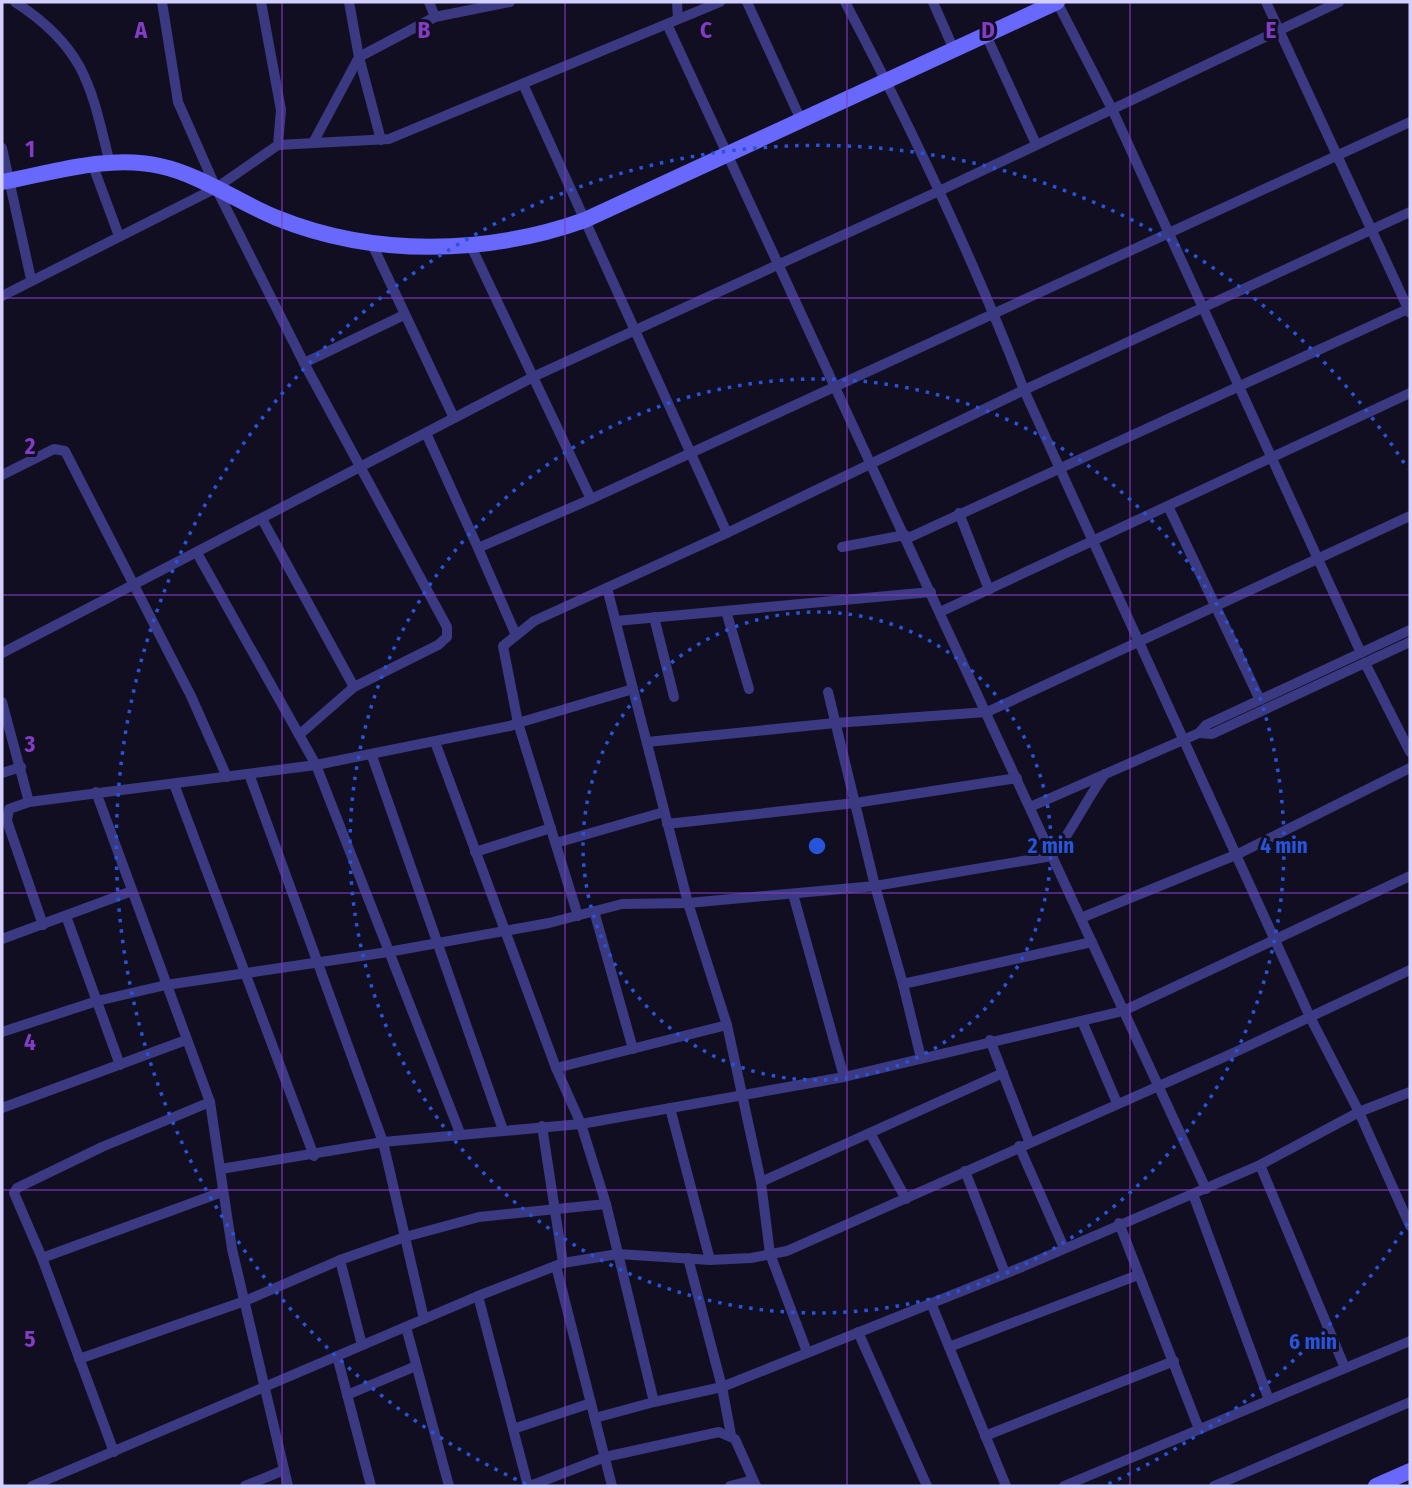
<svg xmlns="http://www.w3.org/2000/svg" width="1412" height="1488" font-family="'Fira Sans Condensed',sans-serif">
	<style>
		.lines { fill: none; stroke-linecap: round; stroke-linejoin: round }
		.street { stroke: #3a3981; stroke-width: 10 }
		.secondary { stroke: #6868fd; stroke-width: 16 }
		.grid { fill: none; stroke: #843cc5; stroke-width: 2; stroke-opacity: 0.55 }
		.ring { fill: none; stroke: #2654da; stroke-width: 3.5; stroke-dasharray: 3.5 7 }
		.grid-label { font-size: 23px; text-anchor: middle; font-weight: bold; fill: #843cc5; stroke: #110e22; stroke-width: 6; stroke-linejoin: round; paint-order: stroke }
		.centre { fill: #2654da; stroke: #110e22; stroke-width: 3.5 }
		.ring-label { font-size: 21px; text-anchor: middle; font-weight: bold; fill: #2654da; stroke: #110e22; stroke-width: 6; stroke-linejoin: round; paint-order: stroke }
	</style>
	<rect width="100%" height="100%" fill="#110e22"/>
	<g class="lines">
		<g class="street">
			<path d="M15,2C86,48 91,87 110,164"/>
			<polyline points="162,2 178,102 216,188 304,363 447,627 447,637 438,645 354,687 299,735"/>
			<polyline points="261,2 281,110 278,145"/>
			<polyline points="349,2 359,57 381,140"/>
			<polyline points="429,2 435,17 510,2"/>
			<polyline points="677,2 678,19"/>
			<polyline points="747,2 801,120"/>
			<path d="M845,2C911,127 973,258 1024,390L1310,1017L1359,1112L1410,1226"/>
			<polyline points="933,2 954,50"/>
			<polyline points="1057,2 1112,109 1361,653"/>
			<polyline points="1266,2 1410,313"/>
			<polyline points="667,24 1206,1189"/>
			<polyline points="986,35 1036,144"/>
			<polyline points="523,84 727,533"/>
			<polyline points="314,141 359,57 435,17"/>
			<polyline points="2,148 31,279"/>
			<polyline points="93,166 119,236"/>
			<polyline points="371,242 454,418"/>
			<polyline points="470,244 591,499"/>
			<polyline points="2,296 216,188 278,145 389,139 720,2"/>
			<polyline points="304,363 404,315"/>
			<polyline points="426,433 478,548 591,499 1410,122"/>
			<polyline points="2,475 54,449 65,451 191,696 227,777"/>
			<polyline points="1168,506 1260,700"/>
			<polyline points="959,513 989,590"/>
			<polyline points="262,519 354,687"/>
			<polyline points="906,539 1410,308"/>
			<polyline points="842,547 905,535"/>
			<polyline points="478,548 515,633"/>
			<polyline points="197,553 316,765 460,1133"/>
			<polyline points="607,588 688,903 727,1025 761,1182 770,1254 807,1352"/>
			<polyline points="726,611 749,689"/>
			<polyline points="940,612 1410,393"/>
			<polyline points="654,617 674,697"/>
			<polyline points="616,621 931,592"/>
			<polyline points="2,653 535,376 937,192 1339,2"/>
			<polyline points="1365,663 1410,752"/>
			<polyline points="828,692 875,886 903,984 1092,942"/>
			<polyline points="2,702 29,802"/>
			<polyline points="1199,733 1212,734 1410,642"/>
			<polyline points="435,742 556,1068 581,1124 844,1077 1123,1011 1410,876"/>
			<polyline points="647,742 835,723 987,712 1410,516"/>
			<polyline points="372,756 503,1130"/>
			<polyline points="2,773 21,767"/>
			<polyline points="249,774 383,1142 424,1319"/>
			<polyline points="174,784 314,1156"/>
			<polyline points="96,792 210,1102 232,1249 288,1486"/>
			<polyline points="1030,807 1199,733 1206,725 1410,630"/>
			<polyline points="667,824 855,803 1017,778"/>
			<polyline points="556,843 664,812"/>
			<polyline points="475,852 551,828"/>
			<polyline points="793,894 844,1077"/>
			<polyline points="594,911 633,1049"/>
			<polyline points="66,916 120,1065"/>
			<polyline points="578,916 518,723 633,689"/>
			<polyline points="1081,918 1238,854 1410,768"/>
			<polyline points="43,925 7,821 9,809 29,802 316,765 510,726 518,723 503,646 534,621 727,533 1024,390 1410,212"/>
			<polyline points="2,939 132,891"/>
			<polyline points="903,984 921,1058"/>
			<polyline points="1082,1021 1117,1103"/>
			<path d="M2,1032L97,1001L166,985L388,952L549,923L622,904L688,903L875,886L1052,856C1073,830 1085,801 1105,774"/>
			<polyline points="990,1040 1029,1141"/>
			<polyline points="556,1068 727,1025"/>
			<polyline points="2,1108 186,1040"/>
			<polyline points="670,1108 710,1260"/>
			<polyline points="542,1126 563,1263"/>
			<polyline points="870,1133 906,1199"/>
			<polyline points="1019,1146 1064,1248"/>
			<polyline points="1260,1165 1345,1368"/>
			<polyline points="221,1169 383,1142 581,1124 606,1204 654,1402 595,1418"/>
			<polyline points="965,1171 1005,1273"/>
			<polyline points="761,1182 1003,1073"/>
			<polyline points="1193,1194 1269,1400"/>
			<polyline points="1119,1223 1199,1429"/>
			<polyline points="42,1258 222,1192"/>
			<polyline points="688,1258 722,1387 731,1435"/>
			<polyline points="340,1260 362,1345"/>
			<polyline points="556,1266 612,1486"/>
			<polyline points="478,1296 528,1486"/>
			<polyline points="931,1303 1006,1486"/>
			<polyline points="406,1327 449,1486"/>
			<polyline points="858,1332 927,1486"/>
			<polyline points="949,1347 1138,1275"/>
			<polyline points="337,1356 371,1486"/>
			<polyline points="79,1359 245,1301 340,1260 405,1237 479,1217 606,1204"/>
			<polyline points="347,1395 416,1366"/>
			<polyline points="654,1402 722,1387 1022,1267 1260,1165 1359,1112 1410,1092"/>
			<polyline points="513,1429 591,1403"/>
			<polyline points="985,1436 1174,1361"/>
			<polyline points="114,1452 42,1258 14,1193 17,1188 102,1147 210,1102"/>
			<polyline points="32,1486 478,1296 563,1263 618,1254 710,1260 751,1258 787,1251 1231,1054 1410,970"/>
			<polyline points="245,1486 284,1470"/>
			<polyline points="530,1486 605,1457 719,1432 735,1439 756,1486"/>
			<polyline points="730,1486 753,1480"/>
			<polyline points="1064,1486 1410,1341"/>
			<polyline points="1214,1486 1410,1402"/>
		</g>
		<g class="secondary">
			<path d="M2,182C51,173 109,154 160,166C201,175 238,202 277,218C373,257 487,255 585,220L1057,2"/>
			<polyline points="1376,1486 1410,1471"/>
		</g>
	</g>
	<path class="grid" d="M282,2V1486M565,2V1486M847,2V1486M1130,2V1486M2,298H1410M2,595H1410M2,893H1410M2,1190H1410"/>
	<g class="ring">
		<circle cx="817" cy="846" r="234"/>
		<circle cx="817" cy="846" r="467"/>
		<path d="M1408 1223A701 701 0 0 1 1108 1484M526 1484A701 701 0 1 1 1408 469"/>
	</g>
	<g class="grid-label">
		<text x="141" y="38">A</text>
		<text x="424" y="38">B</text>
		<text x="706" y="38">C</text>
		<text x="988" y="38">D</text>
		<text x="1271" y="38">E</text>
		<text x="30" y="157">1</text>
		<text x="30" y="454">2</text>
		<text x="30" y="752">3</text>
		<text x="30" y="1050">4</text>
		<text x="30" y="1347">5</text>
	</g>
	<circle cx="817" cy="846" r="10" class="centre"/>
	<g class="ring-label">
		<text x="1051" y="853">2 min</text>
		<text x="1284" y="853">4 min</text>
		<text x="1313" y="1349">6 min</text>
	</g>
	<rect width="1412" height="1488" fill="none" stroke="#d4d0fe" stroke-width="7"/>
</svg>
